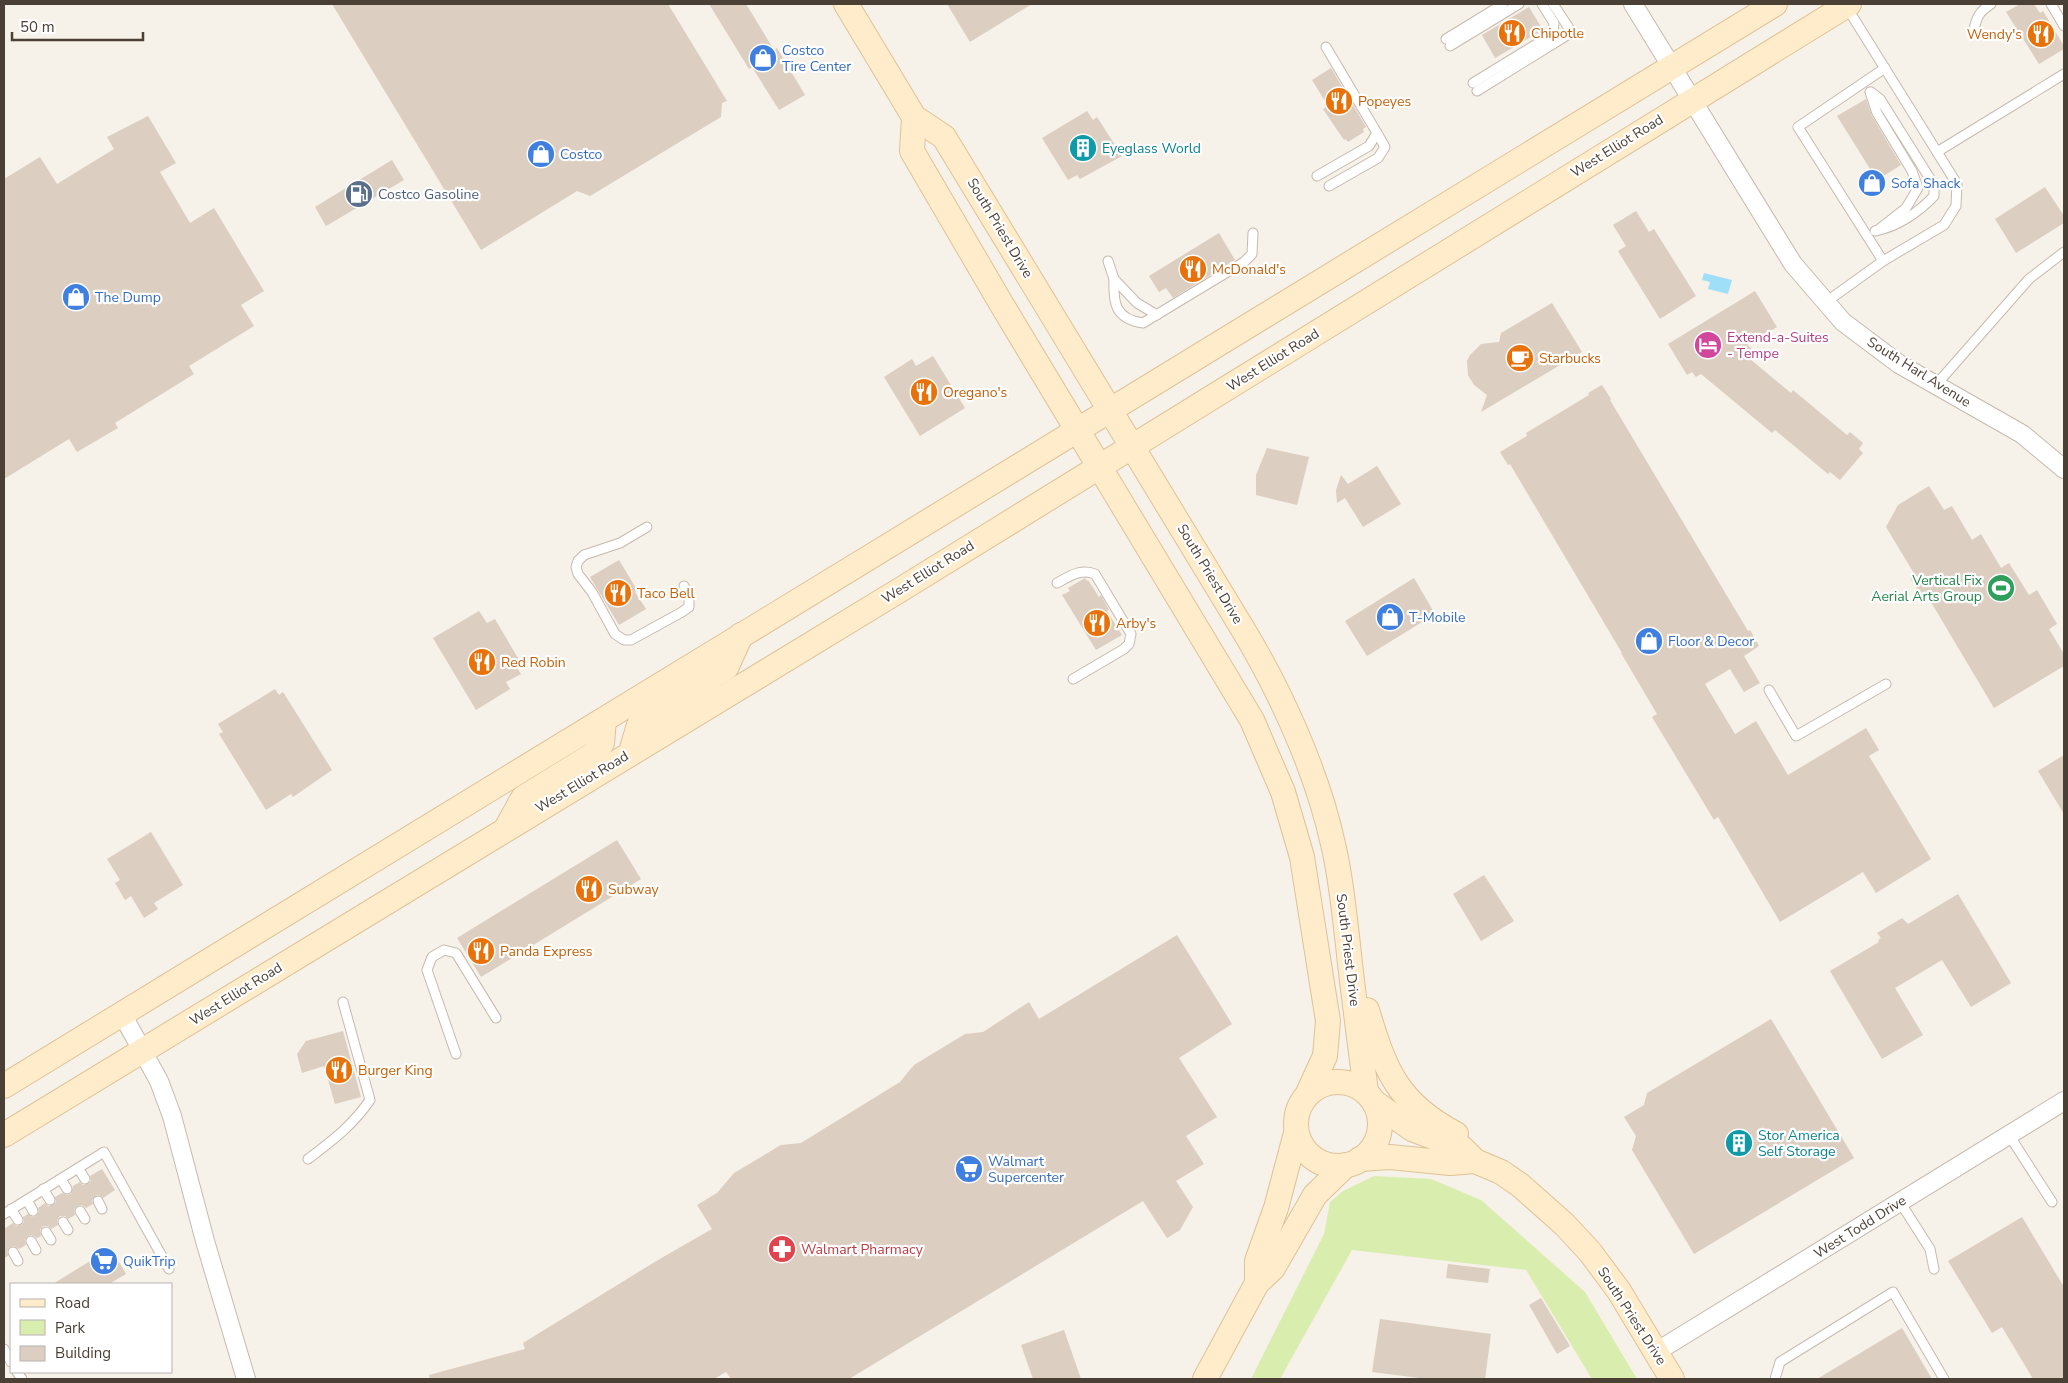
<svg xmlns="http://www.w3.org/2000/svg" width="2068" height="1383" font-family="'Nunito Sans',sans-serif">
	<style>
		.green { fill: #d9eeae }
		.water { fill: #a0dff8 }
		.building { fill: #dccec0 }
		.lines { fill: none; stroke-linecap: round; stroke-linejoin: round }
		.lane-casing { stroke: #c6baad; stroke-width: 11 }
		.street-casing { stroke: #c6baad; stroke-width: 20 }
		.secondary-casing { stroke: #dec296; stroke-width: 26 }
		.lane { stroke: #fff; stroke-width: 9 }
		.street { stroke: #fff; stroke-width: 18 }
		.secondary { stroke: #ffecca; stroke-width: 24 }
		.labels { text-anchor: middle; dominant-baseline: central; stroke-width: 4.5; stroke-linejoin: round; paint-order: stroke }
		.food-label { font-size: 14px; fill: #c56008; stroke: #fff; text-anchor: start }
		.shop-label { font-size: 14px; fill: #366cbe; stroke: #fff; text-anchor: start }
		.street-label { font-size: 14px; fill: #4b4036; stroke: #fff }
		.culture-label { font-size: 14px; fill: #0d838f; stroke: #fff; text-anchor: start }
		.service-label { font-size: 14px; fill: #4e5e75; stroke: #fff; text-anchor: start }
		.hotel-label { font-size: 14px; fill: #b23c85; stroke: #fff; text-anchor: start }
		.leisure-label { font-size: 14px; fill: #27864d; stroke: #fff; text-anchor: end }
		.health-label { font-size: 14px; fill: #be3a42; stroke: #fff; text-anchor: start }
	</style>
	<rect width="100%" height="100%" fill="#f6f1e9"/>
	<polygon class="green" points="1374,1176 1431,1179 1481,1200 1585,1292 1637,1379 1592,1379 1526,1270 1352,1250 1280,1379 1251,1379 1324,1234 1330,1202 1343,1191"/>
	<polygon class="water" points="1704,273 1732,280 1728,294 1708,289 1710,282 1702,280"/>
	<g class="building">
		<polygon points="332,4 668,4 727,101 722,103 721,117 590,196 577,191 481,250"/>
		<polygon points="709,4 746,4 774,50 777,48 805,95 779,110 752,67 749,69"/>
		<polygon points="947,4 1032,4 970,42"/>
		<polygon points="2020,4 2034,4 2040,13 2043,11 2064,46 2064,49 2039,64 2006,12"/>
		<polygon points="1529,7 1543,30 1495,58 1482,35"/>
		<polygon points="1331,68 1366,127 1363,129 1364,132 1348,142 1346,139 1344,140 1323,109 1328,106 1312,80"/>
		<polygon points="1866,99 1872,116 1901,165 1877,180 1837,116"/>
		<polygon points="1087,111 1093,120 1097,117 1122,156 1080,179 1077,175 1068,180 1042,138"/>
		<polygon points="148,116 176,163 160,172 190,223 214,208 264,291 241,305 254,326 189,366 194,374 115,423 118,428 77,452 69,439 4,479 4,179 40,157 57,184 114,149 107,137"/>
		<polygon points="392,160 404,180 326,226 315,207"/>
		<polygon points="2045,187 2064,216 2064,223 2016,253 1995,219"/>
		<polygon points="1636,211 1649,232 1654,229 1696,296 1660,319 1618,251 1626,246 1613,225"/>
		<polygon points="1219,233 1235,260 1173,298 1166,288 1159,292 1149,276"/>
		<polygon points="1755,291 1777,327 1747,345 1756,352 1750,359 1791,393 1793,390 1847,435 1850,432 1863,443 1859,449 1863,453 1840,480 1830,472 1828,474 1775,430 1772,433 1701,374 1696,377 1692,372 1687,375 1668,344"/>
		<polygon points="1552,303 1582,352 1481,412 1487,395 1474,385 1468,375 1467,361 1470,355 1481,344 1499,342 1501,333"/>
		<polygon points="933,356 965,408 920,436 884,377 912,359 916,366"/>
		<polygon points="1602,385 1611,399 1610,400 1748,631 1750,630 1759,646 1744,656 1760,683 1744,692 1730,669 1705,684 1735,734 1756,721 1788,775 1866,728 1879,750 1869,756 1931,859 1876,893 1863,872 1780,922 1718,817 1714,820 1652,717 1657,714 1621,653 1622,653 1510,464 1508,465 1500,452 1527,436 1526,433 1589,395 1588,393"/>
		<polygon points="1267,448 1309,457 1297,505 1256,495 1256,475"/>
		<polygon points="1377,466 1401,504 1363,527 1345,498 1337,503 1336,490 1341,475 1348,484"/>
		<polygon points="1929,486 1944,510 1952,506 1972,540 1981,534 2001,568 2009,563 2029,595 2037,590 2057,624 2049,629 2064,654 2064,666 1994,708 1925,592 1920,595 1910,578 1915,575 1886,527 1898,505"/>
		<polygon points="619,560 637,590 635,592 646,609 619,625 590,577"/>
		<polygon points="1085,578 1087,581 1088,580 1099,597 1101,595 1109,610 1107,611 1122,635 1096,650 1062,595 1070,591 1068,588"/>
		<polygon points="1414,578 1435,614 1367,656 1345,621"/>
		<polygon points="479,611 487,623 495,619 519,660 514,663 521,674 506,682 510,689 476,710 433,638"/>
		<polygon points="275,689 279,695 283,692 332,770 293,797 291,794 266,810 219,734 223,732 218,724"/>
		<polygon points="2064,755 2064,814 2038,771"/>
		<polygon points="151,832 183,885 154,903 158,909 144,918 131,896 125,900 115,883 120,880 107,859"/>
		<polygon points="617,840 641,879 481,977 457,938"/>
		<polygon points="1484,875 1514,921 1481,941 1453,894"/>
		<polygon points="1958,894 2011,983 1971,1007 1942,960 1895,988 1923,1035 1882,1059 1830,971 1879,942 1878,940 1881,938 1877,933 1902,918 1908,924"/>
		<polygon points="1177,935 1232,1024 1179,1058 1217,1117 1186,1136 1204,1164 1176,1181 1193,1207 1180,1230 1167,1238 1143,1201 849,1379 731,1379 726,1372 714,1379 430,1379 429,1375 525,1349 523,1343 658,1260 712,1229 697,1205 717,1193 734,1173 781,1145 801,1143 900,1082 914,1065 965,1034 983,1032 1029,1002 1039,1019"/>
		<polygon points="1771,1019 1854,1158 1694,1254 1632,1150 1636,1136 1624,1117 1644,1105 1647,1093"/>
		<polygon points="343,1031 361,1097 335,1104 324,1066 302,1073 297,1054 306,1041"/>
		<polygon points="102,1169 115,1190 103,1198 99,1195 95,1196 92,1200 93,1204 86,1208 82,1205 77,1206 74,1209 75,1215 68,1219 65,1216 60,1216 57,1220 58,1225 51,1229 48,1226 43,1226 40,1230 41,1236 37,1238 32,1235 28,1236 25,1240 26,1245 19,1249 14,1246 10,1247 7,1251 8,1256 4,1258 4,1229 13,1223 16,1226 21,1225 24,1222 23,1217 28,1214 32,1217 36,1216 39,1212 38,1208 45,1203 48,1206 53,1205 56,1202 55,1197 62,1193 67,1195 71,1194 73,1186 80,1182 83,1185 88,1184 91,1181 90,1176"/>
		<polygon points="2022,1217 2064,1287 2064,1379 2033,1379 2002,1327 1992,1333 1948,1261"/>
		<polygon points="111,1248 126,1274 109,1284 53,1284"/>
		<polygon points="1448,1264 1490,1269 1488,1283 1446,1278"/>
		<polygon points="1541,1298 1570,1346 1557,1354 1529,1305"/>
		<polygon points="1380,1319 1491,1334 1485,1379 1427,1379 1372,1372"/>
		<polygon points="1902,1328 1932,1379 1817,1379"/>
		<polygon points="1064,1330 1081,1379 1033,1379 1021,1345"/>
	</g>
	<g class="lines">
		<defs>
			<g id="lane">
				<polyline points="2051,4 2064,26"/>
				<path d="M1974,29C1977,16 1980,11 1991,4"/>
				<polyline points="1446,39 1503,4"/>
				<polyline points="1450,46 1519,4"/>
				<polyline points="1473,83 1553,34 1554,23 1542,4"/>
				<polyline points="1477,91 1569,34 1569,28 1553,4"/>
				<polyline points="1870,92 1877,113 1912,171 1918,188 1906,208 1878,230"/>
				<path d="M1871,92L1880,99L1934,185V196C1919,212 1897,227 1875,231"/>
				<polyline points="1937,152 2064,74"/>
				<polyline points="1317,176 1369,146 1377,133 1326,47"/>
				<polyline points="1329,186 1378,158 1385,147 1377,133"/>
				<polyline points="1108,261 1114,279 1137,303 1157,315"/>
				<polyline points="1883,261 1798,127 1885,68"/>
				<path d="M1114,279C1113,303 1115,319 1143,323L1244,262L1252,254L1253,233"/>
				<polyline points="1826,302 1883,261 1944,225 1956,206 1957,184 1846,6"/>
				<polyline points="1935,386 2029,279 2064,252"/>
				<polyline points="647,527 620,543 584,555 578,561 576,567 578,574 592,592 615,634 624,640 631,640 682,612 689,607 689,596 684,586"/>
				<path d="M1057,583C1070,576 1081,568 1095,574L1131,634L1129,644L1124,649L1073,679"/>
				<polyline points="1769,690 1796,736 1886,684"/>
				<polyline points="456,1054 427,970 432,957 444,950 456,953 496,1018"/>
				<polyline points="2009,1135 2052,1202"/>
				<path d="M308,1159C333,1140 352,1126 370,1100L343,1002"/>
				<polyline points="78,1168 85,1179"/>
				<polyline points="61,1179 67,1189"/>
				<polyline points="43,1189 50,1200"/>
				<polyline points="27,1200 33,1211"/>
				<polyline points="98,1201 102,1209"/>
				<polyline points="1900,1202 1930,1249 1934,1269"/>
				<polyline points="11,1209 18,1220"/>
				<polyline points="80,1211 85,1219"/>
				<polyline points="4,1214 104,1152 169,1269"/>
				<polyline points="63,1222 68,1230"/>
				<polyline points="46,1232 51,1240"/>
				<polyline points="31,1241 36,1250"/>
				<polyline points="13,1252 18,1261"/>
				<polyline points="4,1349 11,1362"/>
				<polyline points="17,1372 22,1379"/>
				<polyline points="1775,1379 1780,1362 1893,1292 1944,1379"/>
			</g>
			<g id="street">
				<polyline points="1633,4 1793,264 1843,322 1899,364 2022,434 2064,469"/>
				<polyline points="122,1014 159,1081 172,1116 205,1241 246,1379"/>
				<polyline points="1656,1352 2064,1101"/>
			</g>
			<g id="secondary">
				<path d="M846,4L914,117L944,137L1241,626C1280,690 1317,771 1333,844C1341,877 1344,911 1348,945C1353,994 1360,1043 1366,1092"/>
				<polyline points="914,117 912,151 1002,305 1252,720 1283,792 1302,857 1328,1021 1325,1056 1308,1093"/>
				<polyline points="631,752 639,725 643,719 726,668 741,635"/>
				<polyline points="507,827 523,798 594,754 602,743 604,720"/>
				<path d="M1367,1010C1385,1070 1397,1103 1456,1134"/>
				<circle cx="1338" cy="1124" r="42"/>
				<polyline points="4,1086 1775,4"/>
				<polyline points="1374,1102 1412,1129 1462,1148 1475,1161 1501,1172 1520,1185 1565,1225 1590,1252 1619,1291 1672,1379"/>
				<polyline points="4,1135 900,590 1849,4"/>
				<polyline points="1360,1159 1390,1157 1450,1163 1475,1161"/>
				<polyline points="1257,1283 1257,1261 1276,1208 1296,1133"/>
				<polyline points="1205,1379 1257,1283 1273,1268 1315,1195 1346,1165"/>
			</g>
		</defs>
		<use href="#lane" class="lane-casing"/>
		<use href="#street" class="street-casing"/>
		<use href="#secondary" class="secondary-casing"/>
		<use href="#lane" class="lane"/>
		<use href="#street" class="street"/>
		<use href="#secondary" class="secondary"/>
	</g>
	<defs>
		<symbol id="restaurant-disc" viewBox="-11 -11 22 22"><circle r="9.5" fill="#e8710a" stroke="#fff"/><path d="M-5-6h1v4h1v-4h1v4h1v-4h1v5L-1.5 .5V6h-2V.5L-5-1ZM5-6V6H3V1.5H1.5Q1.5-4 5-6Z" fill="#fff"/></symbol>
		<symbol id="shop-disc" viewBox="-11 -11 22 22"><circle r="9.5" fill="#3f7fe0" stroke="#fff"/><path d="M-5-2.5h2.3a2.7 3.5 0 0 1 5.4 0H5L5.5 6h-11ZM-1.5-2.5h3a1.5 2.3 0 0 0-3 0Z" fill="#fff"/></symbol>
		<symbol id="building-disc" viewBox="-11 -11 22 22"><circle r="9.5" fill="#0f9aa8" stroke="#fff"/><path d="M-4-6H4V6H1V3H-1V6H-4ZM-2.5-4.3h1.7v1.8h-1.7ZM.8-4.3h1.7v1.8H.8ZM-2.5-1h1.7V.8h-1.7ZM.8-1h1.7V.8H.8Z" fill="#fff"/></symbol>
		<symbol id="fuel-disc" viewBox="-11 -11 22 22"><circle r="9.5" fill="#5c6f8a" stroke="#fff"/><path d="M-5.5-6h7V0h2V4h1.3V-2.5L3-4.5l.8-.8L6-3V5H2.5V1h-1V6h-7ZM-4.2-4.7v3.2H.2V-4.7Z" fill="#fff"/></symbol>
		<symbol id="hotel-disc" viewBox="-11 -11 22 22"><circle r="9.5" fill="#d1479c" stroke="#fff"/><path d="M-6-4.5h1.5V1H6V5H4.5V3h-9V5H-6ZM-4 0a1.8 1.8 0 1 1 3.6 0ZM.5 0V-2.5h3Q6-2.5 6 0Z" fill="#fff"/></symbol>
		<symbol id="cafe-disc" viewBox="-11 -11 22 22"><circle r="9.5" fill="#e8710a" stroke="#fff"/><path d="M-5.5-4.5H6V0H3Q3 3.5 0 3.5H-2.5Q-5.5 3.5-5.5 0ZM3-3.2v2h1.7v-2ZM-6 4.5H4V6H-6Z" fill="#fff"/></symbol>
		<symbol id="stadium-disc" viewBox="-11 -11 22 22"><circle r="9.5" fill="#2e9e5b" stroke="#fff"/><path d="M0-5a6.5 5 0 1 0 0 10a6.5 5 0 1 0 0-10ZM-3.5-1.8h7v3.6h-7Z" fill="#fff"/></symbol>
		<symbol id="supermarket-disc" viewBox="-11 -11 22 22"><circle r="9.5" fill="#3f7fe0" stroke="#fff"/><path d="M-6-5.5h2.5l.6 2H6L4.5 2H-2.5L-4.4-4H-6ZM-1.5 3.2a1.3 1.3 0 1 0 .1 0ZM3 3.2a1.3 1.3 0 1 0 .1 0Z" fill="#fff"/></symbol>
		<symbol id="pharmacy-disc" viewBox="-11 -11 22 22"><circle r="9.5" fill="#e0444e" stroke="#fff"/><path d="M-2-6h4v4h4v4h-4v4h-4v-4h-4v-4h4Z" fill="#fff"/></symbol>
	</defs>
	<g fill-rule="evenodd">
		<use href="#restaurant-disc" x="1496" y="17" width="32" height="32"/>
		<use href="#restaurant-disc" x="2025" y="18" width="32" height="32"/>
		<use href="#shop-disc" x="747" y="42" width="32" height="32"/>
		<use href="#restaurant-disc" x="1323" y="85" width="32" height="32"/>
		<use href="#building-disc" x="1067" y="132" width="32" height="32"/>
		<use href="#shop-disc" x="525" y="138" width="32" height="32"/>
		<use href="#shop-disc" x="1856" y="167" width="32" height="32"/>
		<use href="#fuel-disc" x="343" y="178" width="32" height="32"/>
		<use href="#restaurant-disc" x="1177" y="253" width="32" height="32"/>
		<use href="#shop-disc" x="60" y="281" width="32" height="32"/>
		<use href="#hotel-disc" x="1692" y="329" width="32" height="32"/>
		<use href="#cafe-disc" x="1504" y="342" width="32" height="32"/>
		<use href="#restaurant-disc" x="908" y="376" width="32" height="32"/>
		<use href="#stadium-disc" x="1985" y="572" width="32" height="32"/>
		<use href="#restaurant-disc" x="602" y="577" width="32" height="32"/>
		<use href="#shop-disc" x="1374" y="601" width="32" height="32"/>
		<use href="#restaurant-disc" x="1081" y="607" width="32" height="32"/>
		<use href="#shop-disc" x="1633" y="625" width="32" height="32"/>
		<use href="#restaurant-disc" x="466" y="646" width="32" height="32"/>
		<use href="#restaurant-disc" x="573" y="873" width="32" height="32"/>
		<use href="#restaurant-disc" x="465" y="935" width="32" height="32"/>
		<use href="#restaurant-disc" x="323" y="1054" width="32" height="32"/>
		<use href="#building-disc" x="1723" y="1127" width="32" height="32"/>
		<use href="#supermarket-disc" x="953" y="1153" width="32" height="32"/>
		<use href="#pharmacy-disc" x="766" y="1233" width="32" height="32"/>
		<use href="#supermarket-disc" x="88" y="1245" width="32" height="32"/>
	</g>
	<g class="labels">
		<g class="food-label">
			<text x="1531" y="33">Chipotle</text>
			<text x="2022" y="34" text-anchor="end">Wendy's</text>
			<text x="1358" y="101">Popeyes</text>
			<text x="1212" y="269">McDonald's</text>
			<text x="1539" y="358">Starbucks</text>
			<text x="943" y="392">Oregano's</text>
			<text x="637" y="593">Taco Bell</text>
			<text x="1116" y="623">Arby's</text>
			<text x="501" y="662">Red Robin</text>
			<text x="608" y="889">Subway</text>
			<text x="500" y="951">Panda Express</text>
			<text x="358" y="1070">Burger King</text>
		</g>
		<g class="shop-label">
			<text x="782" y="50">Costco<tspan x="782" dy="16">Tire Center</tspan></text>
			<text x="560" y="154">Costco</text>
			<text x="1891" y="183">Sofa Shack</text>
			<text x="95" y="297">The Dump</text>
			<text x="1409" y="617">T-Mobile</text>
			<text x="1668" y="641">Floor &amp; Decor</text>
			<text x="988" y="1161">Walmart<tspan x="988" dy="16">Supercenter</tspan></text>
			<text x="123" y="1261">QuikTrip</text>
		</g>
		<g class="street-label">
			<text transform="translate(1617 146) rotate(-32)">West Elliot Road</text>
			<text transform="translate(1000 228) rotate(59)">South Priest Drive</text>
			<text transform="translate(1273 360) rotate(-32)">West Elliot Road</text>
			<text transform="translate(1919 372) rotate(32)">South Harl Avenue</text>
			<text transform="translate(928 572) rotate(-32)">West Elliot Road</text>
			<text transform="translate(1210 574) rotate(59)">South Priest Drive</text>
			<text transform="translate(582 782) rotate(-31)">West Elliot Road</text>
			<text transform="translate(1348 950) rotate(83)">South Priest Drive</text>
			<text transform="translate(236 994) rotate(-32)">West Elliot Road</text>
			<text transform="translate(1860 1227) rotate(-32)">West Todd Drive</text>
			<text transform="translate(1632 1316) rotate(57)">South Priest Drive</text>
		</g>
		<g class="culture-label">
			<text x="1102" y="148">Eyeglass World</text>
			<text x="1758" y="1135">Stor America<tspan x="1758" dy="16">Self Storage</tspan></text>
		</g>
		<g class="service-label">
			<text x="378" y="194">Costco Gasoline</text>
		</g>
		<g class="hotel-label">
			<text x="1727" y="337">Extend-a-Suites<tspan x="1727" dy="16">- Tempe</tspan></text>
		</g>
		<g class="leisure-label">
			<text x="1982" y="580">Vertical Fix<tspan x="1982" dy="16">Aerial Arts Group</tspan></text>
		</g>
		<g class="health-label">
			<text x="801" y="1249">Walmart Pharmacy</text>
		</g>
	</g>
	<rect width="2068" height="1383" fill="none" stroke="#4b4036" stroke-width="10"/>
	<rect x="10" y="1283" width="162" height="90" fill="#ffffff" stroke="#b7b3af"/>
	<rect x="20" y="1299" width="25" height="8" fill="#ffecca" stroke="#b7b3af"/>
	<text x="55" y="1308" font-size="15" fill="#4b4036">Road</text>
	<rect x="20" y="1320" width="25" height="15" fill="#d9eeae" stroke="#b7b3af"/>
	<text x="55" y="1333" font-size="15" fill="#4b4036">Park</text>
	<rect x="20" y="1346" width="25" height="15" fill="#dccec0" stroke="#b7b3af"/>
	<text x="55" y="1358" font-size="15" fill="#4b4036">Building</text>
	<path d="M12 32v8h131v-8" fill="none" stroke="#4b4036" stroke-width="2.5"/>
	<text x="20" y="32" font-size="15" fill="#4b4036" stroke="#ffffff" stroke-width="4" paint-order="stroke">50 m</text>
</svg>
